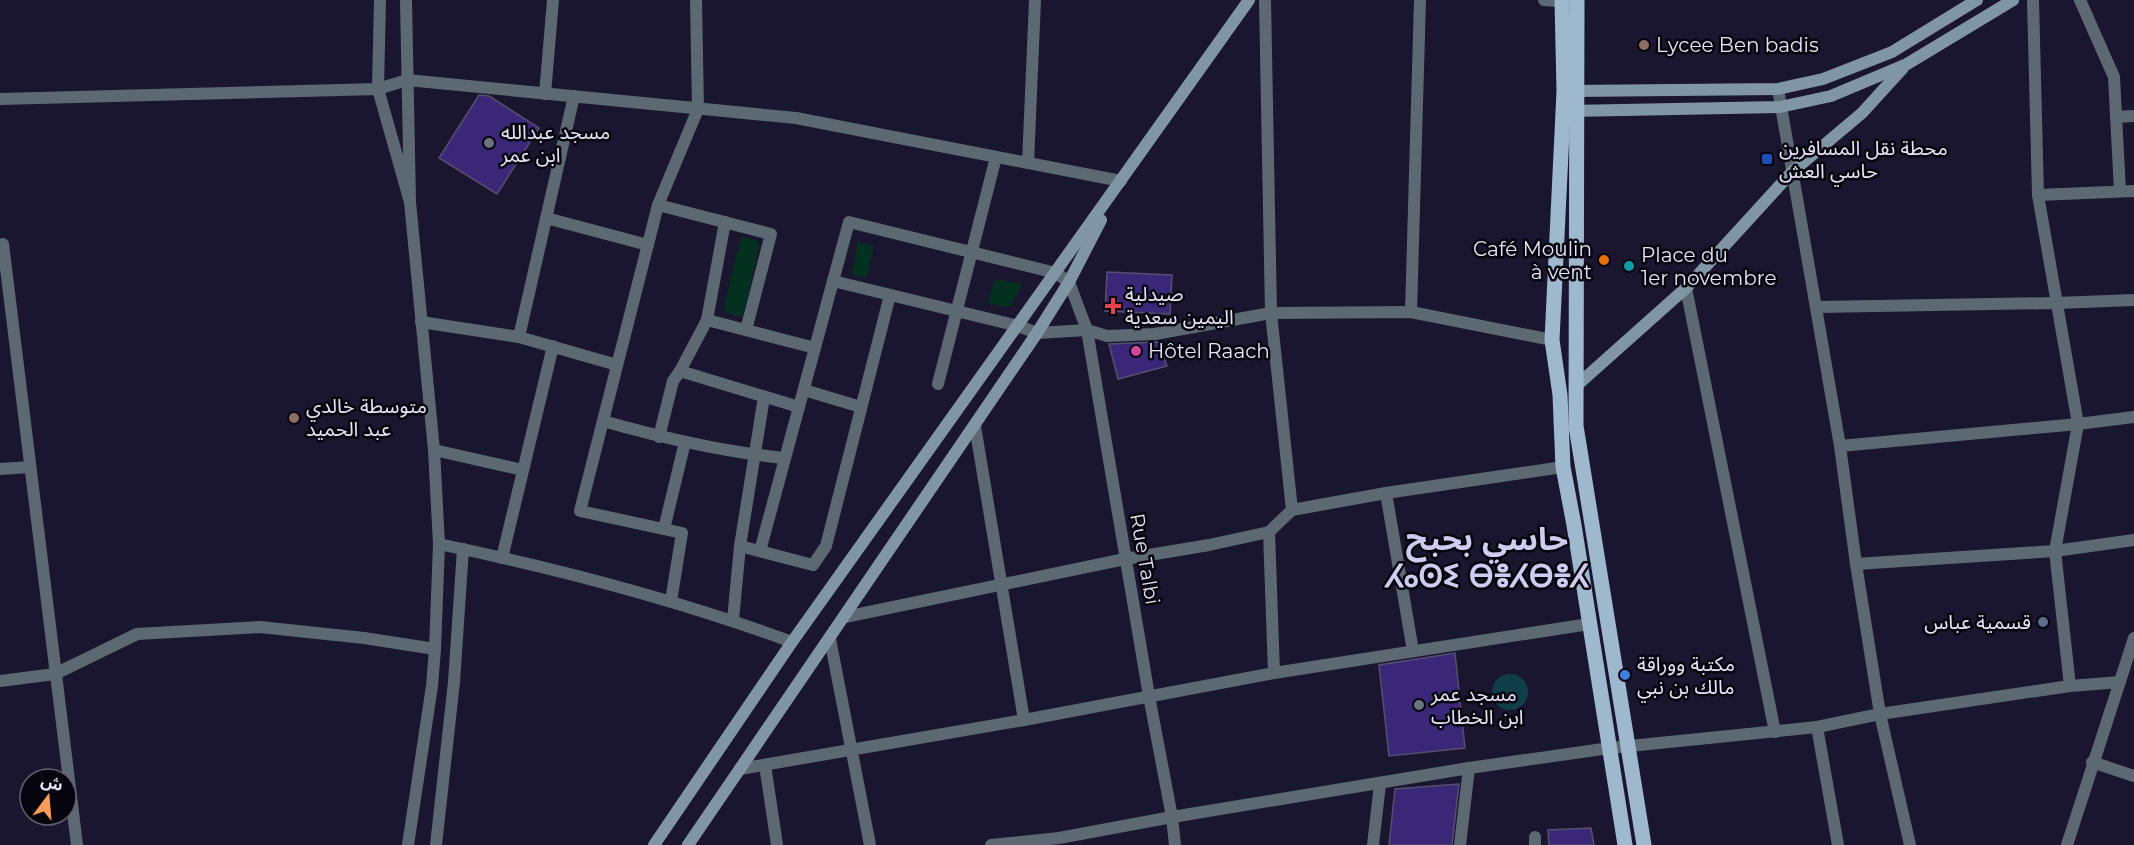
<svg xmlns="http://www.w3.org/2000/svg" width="2134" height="845" font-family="Montserrat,'Noto Sans Arabic','Noto Sans Tifinagh',sans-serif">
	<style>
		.green { fill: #043020 }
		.water { fill: #0f3e48 }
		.building { fill: #3b2777; stroke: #54506e; stroke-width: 1.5 }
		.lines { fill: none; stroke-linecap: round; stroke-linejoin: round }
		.street { stroke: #5c6972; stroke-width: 12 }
		.secondary { stroke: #8196a5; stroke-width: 12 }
		.primary { stroke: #9eb9cd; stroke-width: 15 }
		.education-dot { fill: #8d6e63; stroke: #06050e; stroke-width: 2 }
		.worship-dot { fill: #6b7280; stroke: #06050e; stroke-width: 2 }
		.transit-dot { fill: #1a4fb4; stroke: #06050e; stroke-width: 2 }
		.food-dot { fill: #e8710a; stroke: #06050e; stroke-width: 2 }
		.culture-dot { fill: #0f9aa8; stroke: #06050e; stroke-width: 2 }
		.health-dot { fill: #e0444e; stroke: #06050e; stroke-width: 2 }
		.hotel-dot { fill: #d1479c; stroke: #06050e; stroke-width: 2 }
		.service-dot { fill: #5c6f8a; stroke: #06050e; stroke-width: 2 }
		.shop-dot { fill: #3f7fe0; stroke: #06050e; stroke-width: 2 }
		.labels { text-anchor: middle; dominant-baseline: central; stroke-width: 5; stroke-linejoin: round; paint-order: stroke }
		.poi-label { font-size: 20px; fill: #e6e4f6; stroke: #06050e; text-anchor: start }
		.street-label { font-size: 20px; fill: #e6e4f6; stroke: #06050e }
		.town-label { font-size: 32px; font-weight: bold; fill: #cfccef; stroke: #06050e }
	</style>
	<rect width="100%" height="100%" fill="#1b162f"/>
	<g class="green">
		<polygon points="744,237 758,241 759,246 744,312 740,317 726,313 724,308 740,240"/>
		<path d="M858,242L874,246L867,276C862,278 855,277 852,273Z"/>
		<polygon points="995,279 1022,284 1011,306 1004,307 988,303"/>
	</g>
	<circle class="water" cx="1510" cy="692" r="18"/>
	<g class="building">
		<polygon points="479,95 489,96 539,128 497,194 439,158"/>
		<polygon points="1107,272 1172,275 1170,314 1105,311"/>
		<polygon points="1158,342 1167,366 1118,379 1109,344"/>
		<polygon points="1455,653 1465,748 1389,756 1379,665"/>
		<polygon points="1459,784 1452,845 1389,845 1395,789"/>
		<polygon points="1591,828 1594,845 1549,845 1548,830"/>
	</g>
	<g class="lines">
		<g class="street">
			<polyline points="380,0 378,89 410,202 406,0"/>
			<polyline points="1265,0 1271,313 1292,510"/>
			<polyline points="1544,0 1570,2"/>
			<polyline points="2033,0 2038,195 2078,424 2055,551 2070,686"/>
			<polyline points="2080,0 2114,77 2120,191"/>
			<polyline points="1778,89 1840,446 1856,564 1880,714 1910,845"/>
			<polyline points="545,94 553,0"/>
			<polyline points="0,99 378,89 407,80 796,118 1121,181"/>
			<polyline points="2116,117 2134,116"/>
			<polyline points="1028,163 1035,0"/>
			<polyline points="2038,195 2134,191"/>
			<polyline points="658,205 771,234 746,330"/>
			<polyline points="546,218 648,245"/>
			<polyline points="0,245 3,244 77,845"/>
			<polyline points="833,281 1018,326 1037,333 1087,330 1107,336 1155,334 1271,313 1411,312 1552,340"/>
			<polyline points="1686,288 1775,732"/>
			<polyline points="1817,307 2056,303 2134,300"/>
			<polyline points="1411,312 1420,0"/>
			<polyline points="707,320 815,348"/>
			<polyline points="421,322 519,337 617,365"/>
			<polyline points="519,337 574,96"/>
			<polyline points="680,371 707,320 725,222"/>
			<polyline points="938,384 996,157"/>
			<polyline points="804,390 861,407"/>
			<path d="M603,421C663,438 723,452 785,458"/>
			<polyline points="975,426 1024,720"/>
			<polyline points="659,437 673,381 680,371 799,407"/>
			<polyline points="1840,446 2078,424 2134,417"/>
			<polyline points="434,450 523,470"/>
			<polyline points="0,469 30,467"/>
			<polyline points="1386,493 1413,651"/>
			<polyline points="664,529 685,442"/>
			<path d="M439,544C559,569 678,600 792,642"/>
			<polyline points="740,546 813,565 826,546 890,295"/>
			<polyline points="760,551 849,222 1056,273 1069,282 1087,330 1149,696 1172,817 1175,845"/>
			<polyline points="502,558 553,346"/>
			<polyline points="1856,564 2055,551 2134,540"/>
			<polyline points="671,601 682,533 580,511 658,205 698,109 696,0"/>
			<polyline points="845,617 1125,559 1209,545 1269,532"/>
			<polyline points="733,620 740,546 764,397"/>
			<polyline points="830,639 870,845"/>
			<polyline points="1274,673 1269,532 1292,510 1386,493 1563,467"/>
			<polyline points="0,681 55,674 137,634 260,627 364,638 435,649"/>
			<polyline points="1817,727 1838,845"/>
			<polyline points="2092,762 2134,776"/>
			<polyline points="765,765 777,845"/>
			<polyline points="740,769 1024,720 1274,673 1589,624"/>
			<polyline points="1535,837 1535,845"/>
			<polyline points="408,845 432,686 435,649 439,544 434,450 410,202"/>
			<polyline points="436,845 454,682 463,549"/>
			<polyline points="991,845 1059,838 1172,817 1469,768 1610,748 1817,727 1880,714 2070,686 2120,682"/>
			<polyline points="1373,845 1380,784"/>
			<polyline points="1460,845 1469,768"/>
			<polyline points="2067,845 2134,638"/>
		</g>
		<g class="secondary">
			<polyline points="1570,91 1778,89 1823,79 1892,52 1977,0"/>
			<polyline points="1570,111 1780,107 1831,96 1907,64 2013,0"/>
			<polyline points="1575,387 1686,288 1792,172 1862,113 1903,68"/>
			<polyline points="654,845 792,642 1249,0"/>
			<polyline points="688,845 1037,333 1069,282 1101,220"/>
		</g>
		<g class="primary">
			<polyline points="1562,0 1564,91 1552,340 1560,395 1563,467 1574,525 1625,845"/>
			<polyline points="1577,0 1576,426 1644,845"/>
		</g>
	</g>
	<g class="education-dot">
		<circle cx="1644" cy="45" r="6"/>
		<circle cx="294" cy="418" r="6"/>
	</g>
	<g class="worship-dot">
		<circle cx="489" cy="143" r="6"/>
		<circle cx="1419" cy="705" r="6"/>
	</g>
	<rect class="transit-dot" x="1761" y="153" width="12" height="12" rx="3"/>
	<circle class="food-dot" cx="1604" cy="260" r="6"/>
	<circle class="culture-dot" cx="1629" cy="266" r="6"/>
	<path class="health-dot" d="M1110 297h6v6h6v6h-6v6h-6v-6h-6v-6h6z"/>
	<circle class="hotel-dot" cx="1136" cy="351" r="6"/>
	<circle class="service-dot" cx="2043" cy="622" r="6"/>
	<circle class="shop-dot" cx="1625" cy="675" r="6"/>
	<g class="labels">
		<g class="poi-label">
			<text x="1656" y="45">Lycee Ben badis</text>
			<text x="501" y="132">مسجد عبدالله<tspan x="501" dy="23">ابن عمر</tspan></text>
			<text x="1779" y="148">محطة نقل المسافرين<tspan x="1779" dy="23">حاسي العش</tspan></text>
			<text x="1592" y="249" text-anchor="end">Café Moulin<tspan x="1592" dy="23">à vent</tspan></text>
			<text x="1641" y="255">Place du<tspan x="1641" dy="23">1er novembre</tspan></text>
			<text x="1125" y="294">صيدلية<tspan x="1125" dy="23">اليمين سعدية</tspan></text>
			<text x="1148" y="351">Hôtel Raach</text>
			<text x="306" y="406">متوسطة خالدي<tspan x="306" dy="23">عبد الحميد</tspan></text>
			<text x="2031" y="622" text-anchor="end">قسمية عباس</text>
			<text x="1637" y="664">مكتبة ووراقة<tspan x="1637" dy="23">مالك بن نبي</tspan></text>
			<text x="1431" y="694">مسجد عمر<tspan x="1431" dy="23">ابن الخطاب</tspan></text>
		</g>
		<g class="street-label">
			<text transform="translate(1145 559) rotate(80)">Rue Talbi</text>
		</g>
		<g class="town-label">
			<text x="1487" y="538">حاسي بحبح<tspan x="1487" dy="37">ⵃⴰⵙⵉ ⴱⴻⵃⴱⴻⵃ</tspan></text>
		</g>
	</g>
	<g transform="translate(48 797) rotate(16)"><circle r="28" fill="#06050e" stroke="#605e6b" stroke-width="1.5"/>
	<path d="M0-4.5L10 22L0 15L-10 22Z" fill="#fd9c56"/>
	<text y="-9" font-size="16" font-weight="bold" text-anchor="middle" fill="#e6e4f6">ش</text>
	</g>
</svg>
